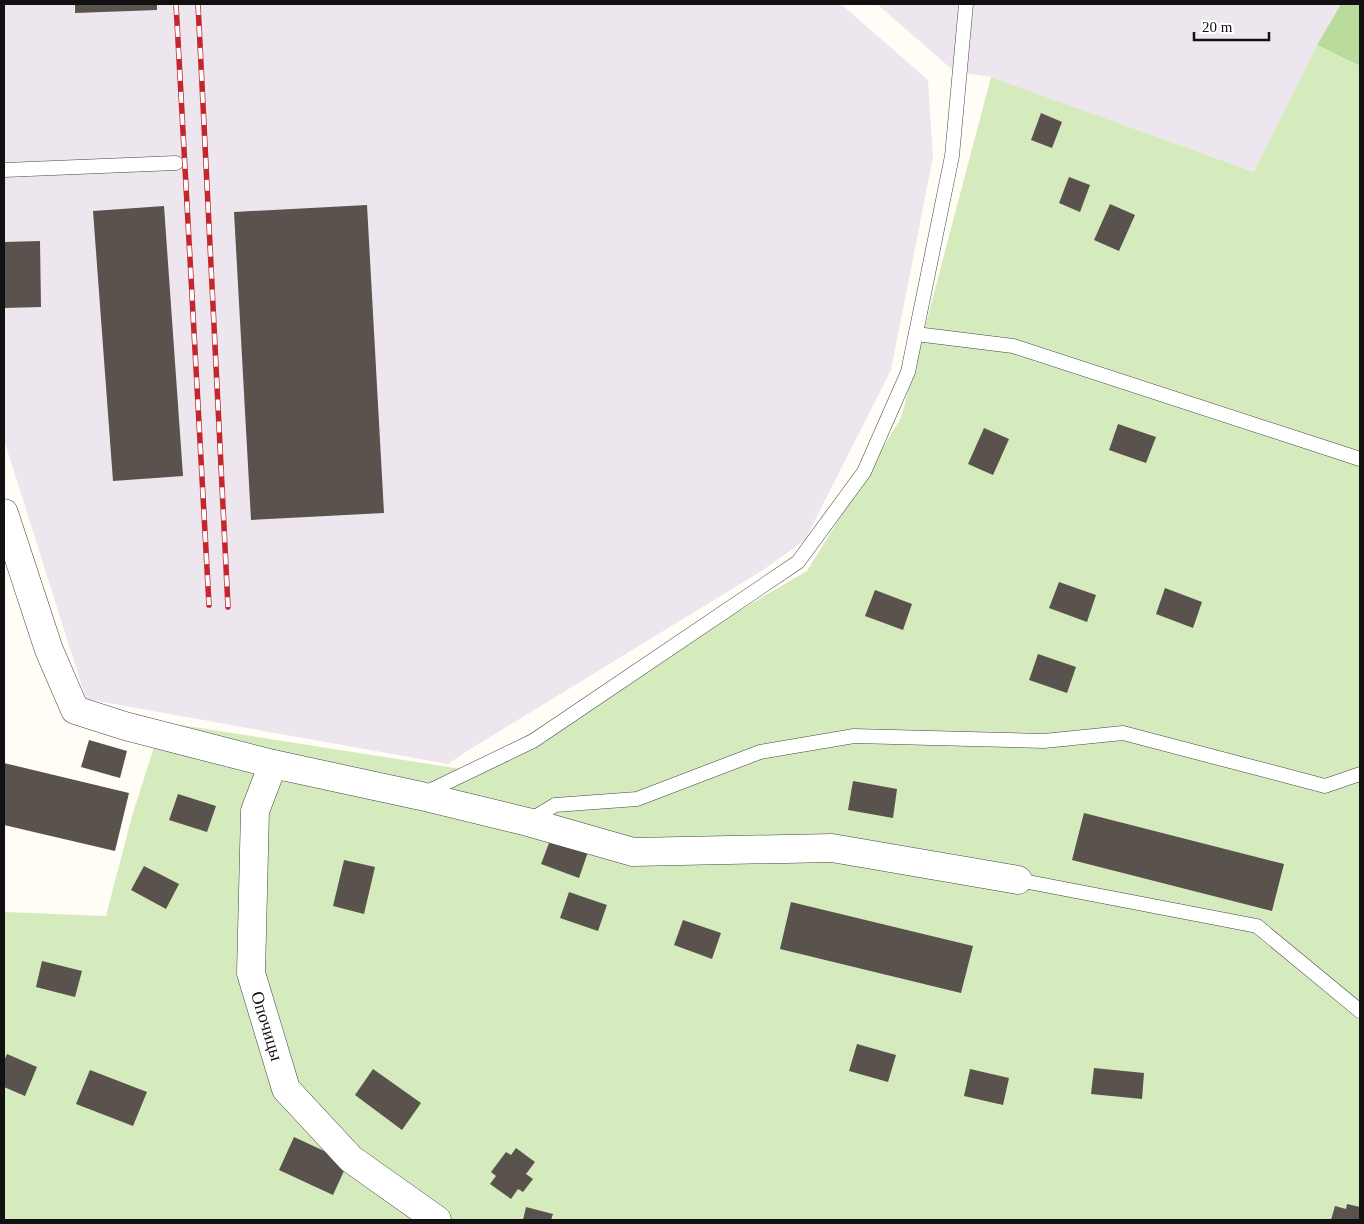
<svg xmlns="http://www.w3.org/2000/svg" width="1364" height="1224" font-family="Georgia,serif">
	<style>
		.industrial { fill: #eee6ef }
		.green { fill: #d5ebbd }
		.forest { fill: #b9dc9c }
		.building { fill: #5a524d }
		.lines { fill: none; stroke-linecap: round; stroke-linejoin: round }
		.service-casing { stroke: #444; stroke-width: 15 }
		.minor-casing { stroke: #444; stroke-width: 29 }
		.service { stroke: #fff; stroke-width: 14 }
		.minor { stroke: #fff; stroke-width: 28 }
		.rail-casing { stroke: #c4262e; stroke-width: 5.5 }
		.rail { stroke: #fff; stroke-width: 4; stroke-dasharray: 11; stroke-linecap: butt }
		.labels { text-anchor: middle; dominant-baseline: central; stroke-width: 5; stroke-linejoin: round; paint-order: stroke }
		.street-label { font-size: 18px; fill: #111; stroke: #fff }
	</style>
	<rect width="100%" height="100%" fill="#fffdf5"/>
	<g class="industrial">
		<polygon points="4,4 841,4 928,80 933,157 891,370 805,540 763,570 467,751 448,764 86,699 4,440"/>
		<polygon points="877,4 1341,4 1317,45 1254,172 991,77 955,72"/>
	</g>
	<polygon class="green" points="1317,45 1360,66 1360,1220 4,1220 4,912 106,916 132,816 162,722 467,770 807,571 901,418 991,77 1254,172"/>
	<polygon class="forest" points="1341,4 1360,4 1360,66 1317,45"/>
	<g class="building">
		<polygon points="75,4 157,4 157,10 75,13"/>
		<polygon points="1041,113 1062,122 1052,148 1031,140"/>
		<polygon points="1069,177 1090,185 1080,212 1059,203"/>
		<polygon points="1110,204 1135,215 1119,251 1094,240"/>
		<polygon points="367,205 384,513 251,520 234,212"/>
		<polygon points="164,206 183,476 113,481 93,211"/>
		<polygon points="40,241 41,307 4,308 4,242"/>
		<polygon points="1118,424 1156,437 1146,463 1109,450"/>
		<polygon points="984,428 1009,439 993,475 968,464"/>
		<polygon points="1059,582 1096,595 1087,622 1049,608"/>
		<polygon points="1165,588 1202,602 1193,628 1156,614"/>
		<polygon points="875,590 912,604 903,630 865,616"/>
		<polygon points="1038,654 1076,667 1067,693 1029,680"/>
		<polygon points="89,740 127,751 120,778 81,767"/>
		<polygon points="4,763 129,793 115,851 4,825"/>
		<polygon points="853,781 897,789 893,818 848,810"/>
		<polygon points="178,794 216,806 207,832 169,820"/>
		<polygon points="1084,813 1284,864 1272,911 1072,860"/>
		<polygon points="551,838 588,852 579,878 541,864"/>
		<polygon points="344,860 375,867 364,914 333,906"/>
		<polygon points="144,866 179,884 166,909 131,890"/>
		<polygon points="569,892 607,905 598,931 560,918"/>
		<polygon points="791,902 973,946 961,993 780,949"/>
		<polygon points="683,920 721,933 712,959 674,945"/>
		<polygon points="42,961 82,971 75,997 36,987"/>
		<polygon points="857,1044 896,1055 888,1082 849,1071"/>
		<polygon points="7,1054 37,1067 25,1096 4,1087 4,1061"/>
		<polygon points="1094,1068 1144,1073 1142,1099 1091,1094"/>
		<polygon points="373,1069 421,1103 402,1130 355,1095"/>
		<polygon points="970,1069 1009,1078 1003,1105 964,1096"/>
		<polygon points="90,1070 147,1092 133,1126 76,1104"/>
		<polygon points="294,1137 348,1162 333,1195 279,1170"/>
		<polygon points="516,1148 535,1162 526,1174 533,1179 523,1192 518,1189 511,1199 490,1184 496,1176 491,1172 506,1152 511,1155"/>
		<polygon points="1347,1204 1360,1207 1360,1220 1331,1220 1335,1206 1346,1209"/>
		<polygon points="526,1207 553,1214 551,1220 523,1220"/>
	</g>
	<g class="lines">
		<defs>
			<g id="service">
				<polyline points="4,170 176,163"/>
				<polyline points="916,334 1013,346 1360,459"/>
				<polyline points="423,794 533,741 798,562 864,472 908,372 952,156 966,4"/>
				<polyline points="529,821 555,805 637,799 760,752 854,736 1044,741 1123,733 1325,786 1360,774"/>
				<polyline points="1018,880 1257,926 1360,1011"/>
			</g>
			<g id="minor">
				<polyline points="4,513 49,650 75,710 125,726 273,764 421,796 528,822 633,852 832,848 1018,880"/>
				<polyline points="273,764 255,811 251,973 286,1089 351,1159 437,1220"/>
			</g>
		</defs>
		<use href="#service" class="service-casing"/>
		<use href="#minor" class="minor-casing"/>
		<use href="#service" class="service"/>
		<use href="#minor" class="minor"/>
		<defs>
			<g id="rail">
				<polyline points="176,4 209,605"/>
				<polyline points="198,4 228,607"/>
			</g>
		</defs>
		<use href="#rail" class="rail-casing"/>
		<use href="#rail" class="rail"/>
	</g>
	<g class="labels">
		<g class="street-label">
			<text transform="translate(267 1026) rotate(73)">Опочицы</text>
		</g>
	</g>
	<rect width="1364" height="1224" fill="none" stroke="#111111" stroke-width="10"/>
	<path d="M1194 32v8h75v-8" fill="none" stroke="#111111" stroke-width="2.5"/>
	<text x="1202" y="32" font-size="15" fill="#111111" stroke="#ffffff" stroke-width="4" paint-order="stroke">20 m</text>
</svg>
